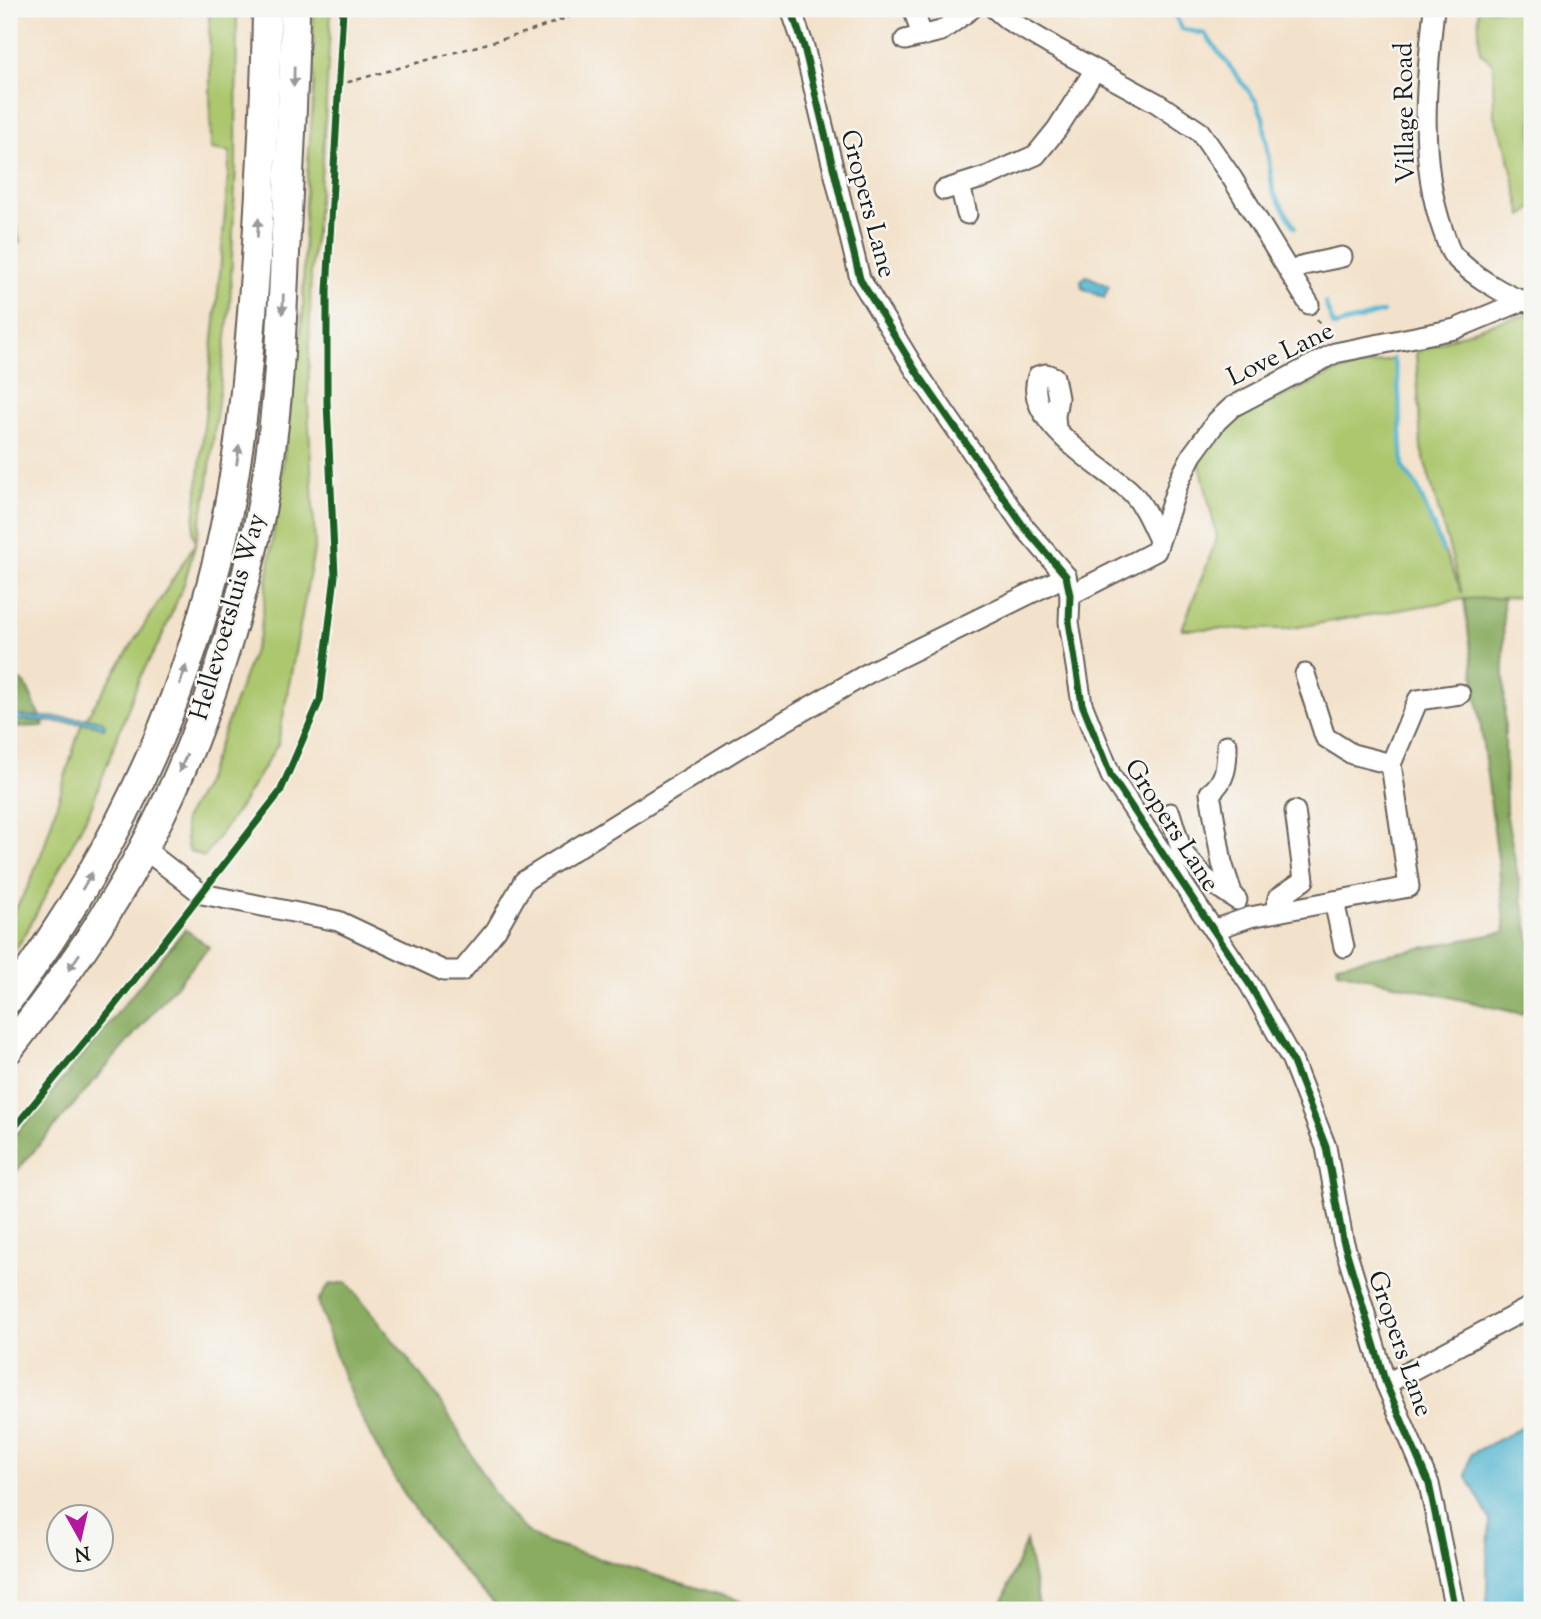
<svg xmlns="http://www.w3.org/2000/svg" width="1541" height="1619" font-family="'Sorts Mill Goudy',serif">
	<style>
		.green { fill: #acc76e; stroke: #647245; stroke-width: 2 }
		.forest { fill: #89ac61; stroke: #52643e; stroke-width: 2 }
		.water { fill: #52b6d1; stroke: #376976; stroke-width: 2 }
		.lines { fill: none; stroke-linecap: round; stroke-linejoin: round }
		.stream { stroke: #52b6d1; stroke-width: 4.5 }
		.minor-casing { stroke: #676159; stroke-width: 23 }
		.highway-casing { stroke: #676159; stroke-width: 32 }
		.path { stroke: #676159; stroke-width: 2.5; stroke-dasharray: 5 5; stroke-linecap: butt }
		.minor { stroke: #fff; stroke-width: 19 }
		.highway { stroke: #fff; stroke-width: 28 }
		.cycleway-casing { stroke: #f6f6f2; stroke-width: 11 }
		.cycleway { stroke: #1b5e20; stroke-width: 7 }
		.oneway { fill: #999 }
		.labels { text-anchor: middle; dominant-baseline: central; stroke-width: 5; stroke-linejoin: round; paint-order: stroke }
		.street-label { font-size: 26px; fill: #1c1c1c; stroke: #f6f6f2 }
	</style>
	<rect width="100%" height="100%" fill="#f6f6f2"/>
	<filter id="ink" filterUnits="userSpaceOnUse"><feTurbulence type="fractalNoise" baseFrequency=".0143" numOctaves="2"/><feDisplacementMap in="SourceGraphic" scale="14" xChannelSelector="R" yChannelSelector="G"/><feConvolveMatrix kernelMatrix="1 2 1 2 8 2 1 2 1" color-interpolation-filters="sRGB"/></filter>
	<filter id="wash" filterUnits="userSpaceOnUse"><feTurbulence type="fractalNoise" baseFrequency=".00686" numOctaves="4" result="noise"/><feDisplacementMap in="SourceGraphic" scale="28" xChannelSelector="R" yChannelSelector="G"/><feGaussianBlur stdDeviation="1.57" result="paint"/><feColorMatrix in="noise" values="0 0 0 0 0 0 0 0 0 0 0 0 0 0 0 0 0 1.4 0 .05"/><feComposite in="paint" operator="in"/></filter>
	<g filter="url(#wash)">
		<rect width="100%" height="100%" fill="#f3e2cb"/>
		<g class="green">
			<polygon points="209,9 237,9 236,161 230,305 207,491 196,542 184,584 160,641 140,677 90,810 26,933 9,959 9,920 28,887 44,847 80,728 196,542 193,532 220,272 230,152 211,149"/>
			<polygon points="313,9 331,9 323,157 311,272 308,404 315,545 278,744 241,805 204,857 188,850 184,820 204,785 260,634 303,312 305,203 314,87"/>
			<polygon points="1478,9 1532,9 1532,209 1522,216 1507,149 1494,116 1493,64 1480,52"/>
			<polygon points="9,204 20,242 9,246"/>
			<path d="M1532,314V597L1464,599L1286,629H1182L1217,538L1198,455L1235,419L1334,373L1393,359L1398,378L1403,468L1417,486L1462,593L1421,448L1416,352C1455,337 1491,321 1532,314Z"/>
		</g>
		<g class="forest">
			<polygon points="1503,598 1506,812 1532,952 1532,994 1522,1014 1338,971 1337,964 1505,932 1499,867 1464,599"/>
			<polygon points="9,674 26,685 44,726 9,727"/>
			<polygon points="185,929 209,947 9,1180 9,1142 95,1041"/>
			<path d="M347,1282C379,1324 415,1365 445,1409C473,1450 499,1524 547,1543L771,1610H501C439,1551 390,1480 354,1402C339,1370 329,1335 318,1301L329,1285Z"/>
			<polygon points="1026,1541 1040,1610 999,1610 1002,1603"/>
		</g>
		<g class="water">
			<polygon points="1087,276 1109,286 1104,298 1082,288 1081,280"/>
			<polygon points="19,716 94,719 101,720 105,725 104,728 92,724 19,720"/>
			<polygon points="1532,1422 1532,1610 1487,1610 1487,1561 1490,1520 1466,1475 1471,1454"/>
		</g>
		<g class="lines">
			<g class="stream">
				<polyline points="1163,9 1174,13 1182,29 1205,34 1256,101 1263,117 1273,192 1295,227"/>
				<polyline points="1325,303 1334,326 1383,312"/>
				<polyline points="1393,359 1398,378 1403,468 1417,486 1443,551"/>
				<polyline points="9,717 19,718"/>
			</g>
		</g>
	</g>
	<g filter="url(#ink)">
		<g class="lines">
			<defs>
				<g id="minor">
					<polyline points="791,9 804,47 860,279 916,371 1024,527 1066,576 1070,595 1069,622 1082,704 1111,776 1250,985 1292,1060 1326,1147 1343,1240 1386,1384 1429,1484 1455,1610"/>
					<polyline points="995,9 1008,20 1054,47 1157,103 1200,132 1232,178 1309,304"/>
					<path d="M1434,9C1426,81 1418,161 1443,231C1446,238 1448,249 1453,255C1470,274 1506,297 1530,303"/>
					<polyline points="915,14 922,36"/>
					<polyline points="905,40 941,31 971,9"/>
					<polyline points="960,185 967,214"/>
					<polyline points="944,190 988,176 1036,155 1057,129 1095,70"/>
					<polyline points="1290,273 1304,265 1342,257"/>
					<path d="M1056,429L1055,416L1058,398L1054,377L1046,374L1038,376C1021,420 1101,466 1128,489C1143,502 1151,523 1159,540"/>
					<polyline points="1070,595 1156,551 1179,481 1192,455 1217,421 1232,407 1335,353 1455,329 1532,297"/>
					<polyline points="1305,674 1325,737 1352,754 1391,764"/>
					<path d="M1227,745C1227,765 1226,781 1210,793L1222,863L1233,896"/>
					<polyline points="1170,813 1182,852 1205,878 1237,900"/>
					<polyline points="143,848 202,894 338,921 444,971 462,971 496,930 524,881 740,747 872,671 1066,576"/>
					<polyline points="1334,901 1344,947"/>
					<polyline points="1275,912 1278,898 1304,880 1295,811"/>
					<polyline points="1213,930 1250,917 1409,887 1391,764 1418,700 1460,694"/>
					<polyline points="1386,1384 1532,1306"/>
				</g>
				<g id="highway">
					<path d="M9,999C106,868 178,721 217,562C240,467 248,371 255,273C261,185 266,97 267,9"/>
					<path d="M9,1049C42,1006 74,964 103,918C176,804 225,671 255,539C277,445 281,349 285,253C289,171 294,90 295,9"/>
				</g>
			</defs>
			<use href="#minor" class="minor-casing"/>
			<use href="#highway" class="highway-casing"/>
			<g class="path">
				<polyline points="338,85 531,31 569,17 583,9"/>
				<polyline points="1317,319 1327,338"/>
			</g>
			<use href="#minor" class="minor"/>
			<use href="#highway" class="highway"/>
			<defs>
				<g id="cycleway">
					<polyline points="791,9 804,47 860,279 916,371 1024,527 1066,576 1070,595 1069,622 1082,704 1111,776 1250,985 1292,1060 1326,1147 1343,1240 1386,1384 1429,1484 1455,1610"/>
					<polyline points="9,1134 110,1011 280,792 320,700 335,576 327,402 327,291 343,9"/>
				</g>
			</defs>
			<use href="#cycleway" class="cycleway-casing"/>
			<use href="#cycleway" class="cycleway"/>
		</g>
		<defs><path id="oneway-solid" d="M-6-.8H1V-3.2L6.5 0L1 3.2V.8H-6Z" transform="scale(1.75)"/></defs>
		<g class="oneway">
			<use href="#oneway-solid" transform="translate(294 77) rotate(91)"/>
			<use href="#oneway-solid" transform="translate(258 228) rotate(-86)"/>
			<use href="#oneway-solid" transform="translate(283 304) rotate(92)"/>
			<use href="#oneway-solid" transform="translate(238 455) rotate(-82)"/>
			<use href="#oneway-solid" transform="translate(183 675) rotate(-72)"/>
			<use href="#oneway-solid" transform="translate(183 763) rotate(113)"/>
			<use href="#oneway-solid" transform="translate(87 881) rotate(-60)"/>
			<use href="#oneway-solid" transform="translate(74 962) rotate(124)"/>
		</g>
	</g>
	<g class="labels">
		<g class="street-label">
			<text transform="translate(1406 113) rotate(-91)">Village Road</text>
			<text transform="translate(867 204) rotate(75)">Gropers Lane</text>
			<text transform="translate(1281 355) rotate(-26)">Love Lane</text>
			<text transform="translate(229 617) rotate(-74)">Hellevoetsluis Way</text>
			<text transform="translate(1171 826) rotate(57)">Gropers Lane</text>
			<text transform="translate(1399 1344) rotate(71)">Gropers Lane</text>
		</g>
	</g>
	<rect width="1541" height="1619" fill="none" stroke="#f6f6f2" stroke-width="35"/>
	<g transform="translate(80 1538) rotate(172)"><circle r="33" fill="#f6f6f2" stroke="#9f9f9c" stroke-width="2"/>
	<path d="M0-5L12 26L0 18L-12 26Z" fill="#b5179e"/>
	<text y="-10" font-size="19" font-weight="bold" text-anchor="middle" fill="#1c1c1c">N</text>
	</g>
</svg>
